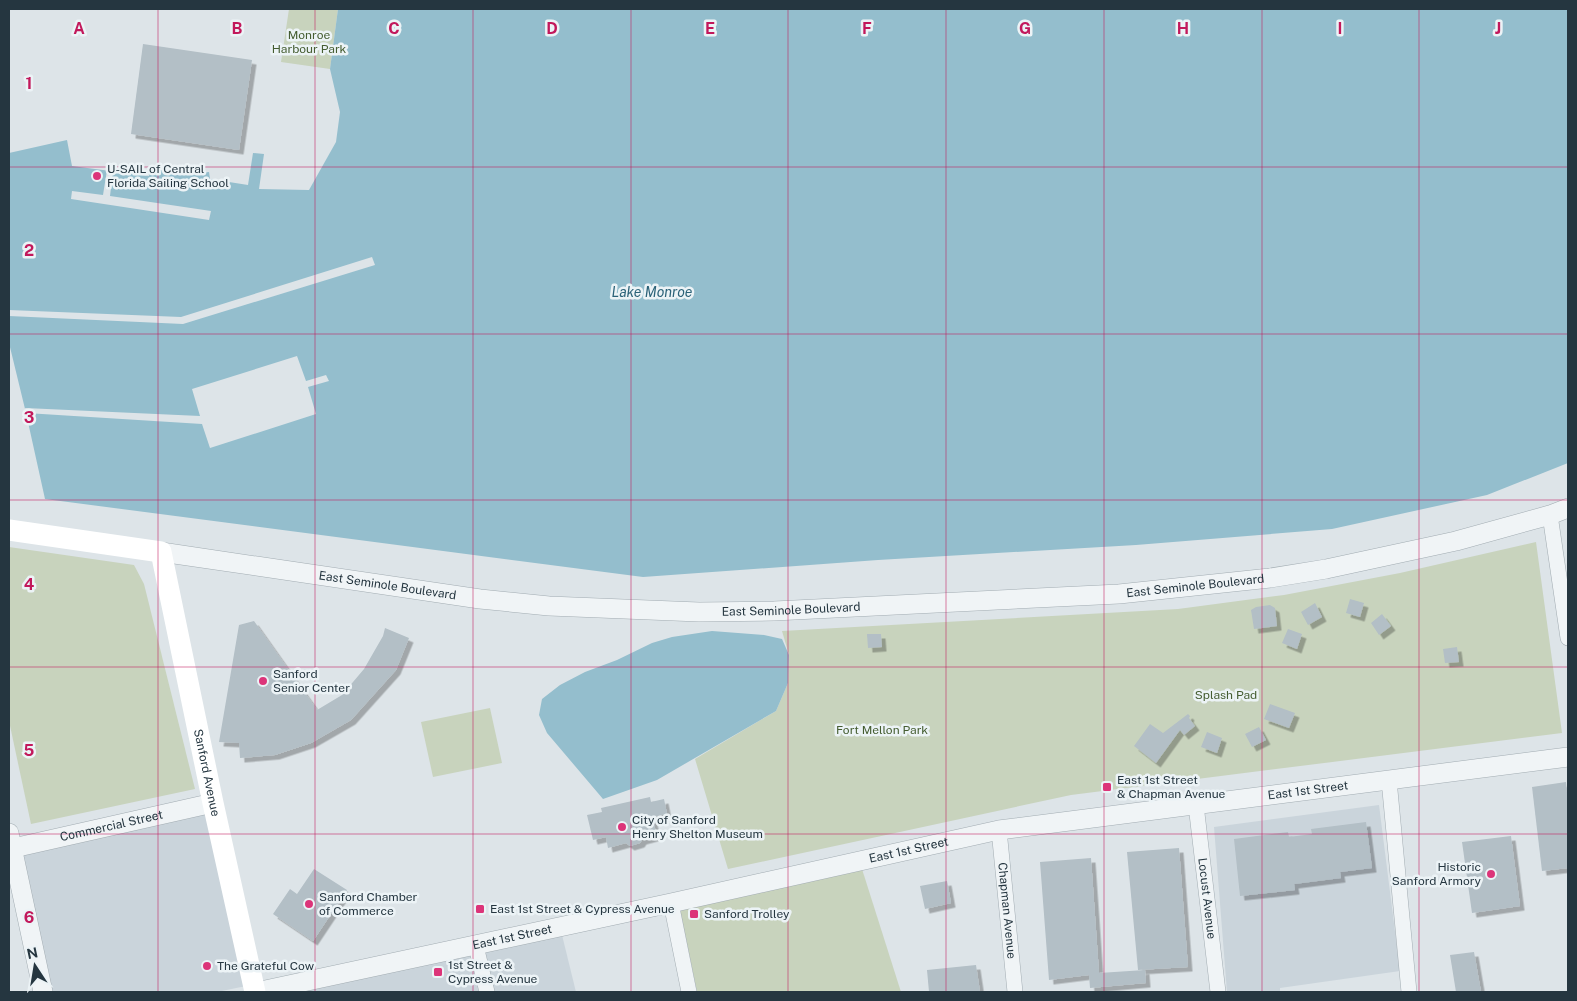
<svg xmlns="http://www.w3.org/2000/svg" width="1577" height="1001" font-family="'Public Sans',sans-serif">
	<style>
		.built { fill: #cad4db }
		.green { fill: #c8d3bd }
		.water { fill: #94becd }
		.pier { fill: #dde4e8 }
		.building { fill: #b3bfc6; filter: url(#shadow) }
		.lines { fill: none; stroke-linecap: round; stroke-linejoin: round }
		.minor-casing { stroke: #a2acb2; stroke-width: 16 }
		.tertiary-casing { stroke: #a2acb2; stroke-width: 20 }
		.minor { stroke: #f0f4f6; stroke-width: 15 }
		.tertiary { stroke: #f0f4f6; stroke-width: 19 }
		.secondary { stroke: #fff; stroke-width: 21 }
		.grid { fill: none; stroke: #c2185b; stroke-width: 1; stroke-opacity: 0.55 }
		.poi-dot { fill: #dc3479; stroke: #ecf3f6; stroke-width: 2 }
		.labels { text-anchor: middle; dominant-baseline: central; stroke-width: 5; stroke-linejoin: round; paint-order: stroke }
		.park-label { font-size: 12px; fill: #455d31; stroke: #ecf3f6 }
		.poi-label { font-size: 12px; fill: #253640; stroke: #ecf3f6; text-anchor: start }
		.street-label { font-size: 12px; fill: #253640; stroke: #ecf3f6 }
		.water-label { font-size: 14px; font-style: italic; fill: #2b6278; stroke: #ecf3f6 }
		.grid-label { font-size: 16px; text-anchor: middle; font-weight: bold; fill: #c2185b; stroke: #ecf3f6; stroke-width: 5; stroke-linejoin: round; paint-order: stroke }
	</style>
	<defs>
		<filter id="shadow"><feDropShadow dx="4.5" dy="4.5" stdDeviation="0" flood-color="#0004"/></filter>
	</defs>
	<rect width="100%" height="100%" fill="#dde4e8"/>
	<g class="built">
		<polygon points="1379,805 1400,971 1280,988 1280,992 1227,992 1214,827"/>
		<polygon points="208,813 246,986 217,992 51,992 21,854"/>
		<polygon points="562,935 576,992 494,992 485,952"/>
		<polygon points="471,955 479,992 297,992"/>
	</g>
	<g class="green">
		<polygon points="289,9 338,9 330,69 281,62"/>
		<polygon points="1536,542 1562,733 1071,795 728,869 695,759 776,711 788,683 789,655 782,631 1178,609 1284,595 1400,573"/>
		<polygon points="9,547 134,565 144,584 195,789 31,824 9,721"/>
		<polygon points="490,708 502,763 433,777 421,722"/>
		<polygon points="862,869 901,992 697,992 680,910"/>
	</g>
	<g class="water">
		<polygon points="338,9 1568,9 1568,463 1487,495 1332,529 1136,545 878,560 643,577 45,499 26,413 9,343 9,153 67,140 72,166 149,176 150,171 178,167 179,175 209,172 210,179 248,185 253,153 264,154 259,189 309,190 336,142 340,112 330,69"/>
		<polygon points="712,631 764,635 782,639 789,655 788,683 776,711 657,780 603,799 547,733 539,715 542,699 560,685 585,672 617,660 652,643 672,637"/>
	</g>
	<g class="pier">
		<polygon points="107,170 113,171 110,196 211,211 209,220 71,199 72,191 103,195"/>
		<polygon points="372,257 375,265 183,324 9,316 9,310 181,317"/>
		<polygon points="297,356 306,381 326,375 329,381 308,387 316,414 210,448 202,424 26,413 25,408 200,416 192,389"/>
	</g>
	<g class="building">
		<polygon points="143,44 252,60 239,150 131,134"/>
		<polygon points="1350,599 1364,603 1360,617 1346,613"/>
		<polygon points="1315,603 1322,617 1308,625 1301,612"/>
		<polygon points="1270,605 1275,608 1277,626 1254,629 1251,610 1256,607"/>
		<polygon points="1382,614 1391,626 1379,635 1371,623"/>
		<polygon points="254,621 317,710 342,695 364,669 383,636 385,628 409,638 396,670 351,720 311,743 275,755 240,758 239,743 219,742 239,625"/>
		<polygon points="1288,629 1302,634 1297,649 1282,643"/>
		<polygon points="867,634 881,634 882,647 868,648"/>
		<polygon points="1457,647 1459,662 1445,663 1443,649"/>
		<polygon points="1270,704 1295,713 1289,728 1264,719"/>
		<polygon points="1188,714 1190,716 1189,718 1195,726 1184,735 1180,730 1156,763 1134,746 1150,724 1163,733"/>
		<polygon points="1259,727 1266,740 1252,747 1245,734"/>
		<polygon points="1207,732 1222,738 1217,753 1201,747"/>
		<polygon points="1566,782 1568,804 1568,868 1542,871 1532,787"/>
		<polygon points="650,797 651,802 664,799 667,814 652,817 657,836 642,840 640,843 630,846 626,843 608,848 606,837 593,840 587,815 602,812 601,808"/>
		<polygon points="1366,822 1372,868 1340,872 1341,878 1294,884 1295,890 1240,896 1234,839 1288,832 1289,837 1312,834 1311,829"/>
		<polygon points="1511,836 1520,906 1472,913 1462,842"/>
		<polygon points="1179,848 1188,967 1138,970 1127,852"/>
		<polygon points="1091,858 1099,973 1145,970 1146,983 1090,988 1089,975 1049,980 1040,862"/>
		<polygon points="314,869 347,890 313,941 273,914 290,889 297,894"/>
		<polygon points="947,881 951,903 925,909 920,886"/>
		<polygon points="1474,952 1481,992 1456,992 1450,955"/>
		<polygon points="976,965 980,992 929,992 927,970"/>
	</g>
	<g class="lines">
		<defs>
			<g id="minor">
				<polyline points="1550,515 1568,638"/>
				<polyline points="1389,780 1409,992"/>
				<path id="s1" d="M1196,805L1218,992"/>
				<path id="s2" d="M999,830L1015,992"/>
				<polyline points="671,903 689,992"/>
				<polyline points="476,946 487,992"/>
			</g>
			<g id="tertiary">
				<path id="s3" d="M161,552L480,599L549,606L699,612L774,611L1119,594L1270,578L1326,569L1456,541L1550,515L1568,508"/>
				<polyline points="9,833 43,992"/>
				<path id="s4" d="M9,849L213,803"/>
				<path id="s5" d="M256,992L671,903L999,830L1568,757"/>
			</g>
		</defs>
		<use href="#minor" class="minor-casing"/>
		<use href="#tertiary" class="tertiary-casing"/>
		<use href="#minor" class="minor"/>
		<use href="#tertiary" class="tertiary"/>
		<path class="secondary" id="s6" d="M9,530L161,552L213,803L255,992"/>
	</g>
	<path class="grid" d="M158,9V992M315,9V992M473,9V992M631,9V992M788,9V992M946,9V992M1104,9V992M1262,9V992M1419,9V992M9,167H1568M9,334H1568M9,500H1568M9,667H1568M9,834H1568"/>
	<g class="poi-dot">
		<circle cx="97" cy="176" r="5"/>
		<circle cx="263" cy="681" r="5"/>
		<rect x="1102" y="782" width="10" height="10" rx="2.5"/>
		<circle cx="622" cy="827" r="5"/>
		<circle cx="1491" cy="874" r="5"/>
		<circle cx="309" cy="904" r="5"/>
		<rect x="475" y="904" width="10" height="10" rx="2.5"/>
		<rect x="689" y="909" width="10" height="10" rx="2.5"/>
		<circle cx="207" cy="966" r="5"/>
		<rect x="433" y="967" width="10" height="10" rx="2.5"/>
	</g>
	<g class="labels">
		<g class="park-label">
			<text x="309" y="35">Monroe<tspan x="309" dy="14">Harbour Park</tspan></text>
			<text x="1226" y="695">Splash Pad</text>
			<text x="882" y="730">Fort Mellon Park</text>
		</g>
		<g class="poi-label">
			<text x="107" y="169">U-SAIL of Central<tspan x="107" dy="14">Florida Sailing School</tspan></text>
			<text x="273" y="674">Sanford<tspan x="273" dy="14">Senior Center</tspan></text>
			<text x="1117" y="780">East 1st Street<tspan x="1117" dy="14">&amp; Chapman Avenue</tspan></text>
			<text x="632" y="820">City of Sanford<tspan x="632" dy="14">Henry Shelton Museum</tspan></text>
			<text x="1481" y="867" text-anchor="end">Historic<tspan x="1481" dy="14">Sanford Armory</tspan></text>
			<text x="319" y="897">Sanford Chamber<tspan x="319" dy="14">of Commerce</tspan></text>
			<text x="490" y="909">East 1st Street &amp; Cypress Avenue</text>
			<text x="704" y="914">Sanford Trolley</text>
			<text x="448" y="965">1st Street &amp;<tspan x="448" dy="14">Cypress Avenue</tspan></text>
			<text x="217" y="966">The Grateful Cow</text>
		</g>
		<g class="street-label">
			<text stroke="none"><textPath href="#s3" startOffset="229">East Seminole Boulevard</textPath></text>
			<text stroke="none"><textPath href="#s3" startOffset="1039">East Seminole Boulevard</textPath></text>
			<text stroke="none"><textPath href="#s3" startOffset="634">East Seminole Boulevard</textPath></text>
			<text stroke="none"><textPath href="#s6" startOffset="379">Sanford Avenue</textPath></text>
			<text stroke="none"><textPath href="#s5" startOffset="1072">East 1st Street</textPath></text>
			<text stroke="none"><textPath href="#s4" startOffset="105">Commercial Street</textPath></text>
			<text stroke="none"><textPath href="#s5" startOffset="668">East 1st Street</textPath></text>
			<text stroke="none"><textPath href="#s1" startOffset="94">Locust Avenue</textPath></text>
			<text stroke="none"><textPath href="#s2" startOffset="81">Chapman Avenue</textPath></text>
			<text stroke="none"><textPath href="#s5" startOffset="262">East 1st Street</textPath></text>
		</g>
		<g class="water-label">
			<text x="652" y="292">Lake Monroe</text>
		</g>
	</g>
	<g class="grid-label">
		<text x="79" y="34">A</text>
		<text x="237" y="34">B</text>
		<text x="394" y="34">C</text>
		<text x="552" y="34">D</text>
		<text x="710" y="34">E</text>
		<text x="867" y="34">F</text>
		<text x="1025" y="34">G</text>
		<text x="1183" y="34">H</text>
		<text x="1340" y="34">I</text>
		<text x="1498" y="34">J</text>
		<text x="29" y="89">1</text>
		<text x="29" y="256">2</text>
		<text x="29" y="423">3</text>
		<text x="29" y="590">4</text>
		<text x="29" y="756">5</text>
		<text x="29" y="923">6</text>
	</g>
	<rect width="1577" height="1001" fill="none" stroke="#253640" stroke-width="20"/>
	<g transform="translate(35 966) rotate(348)" stroke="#ecf3f6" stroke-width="4" paint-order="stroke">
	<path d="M0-4L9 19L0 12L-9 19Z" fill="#253640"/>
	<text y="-8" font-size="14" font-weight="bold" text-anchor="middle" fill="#253640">N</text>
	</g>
</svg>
